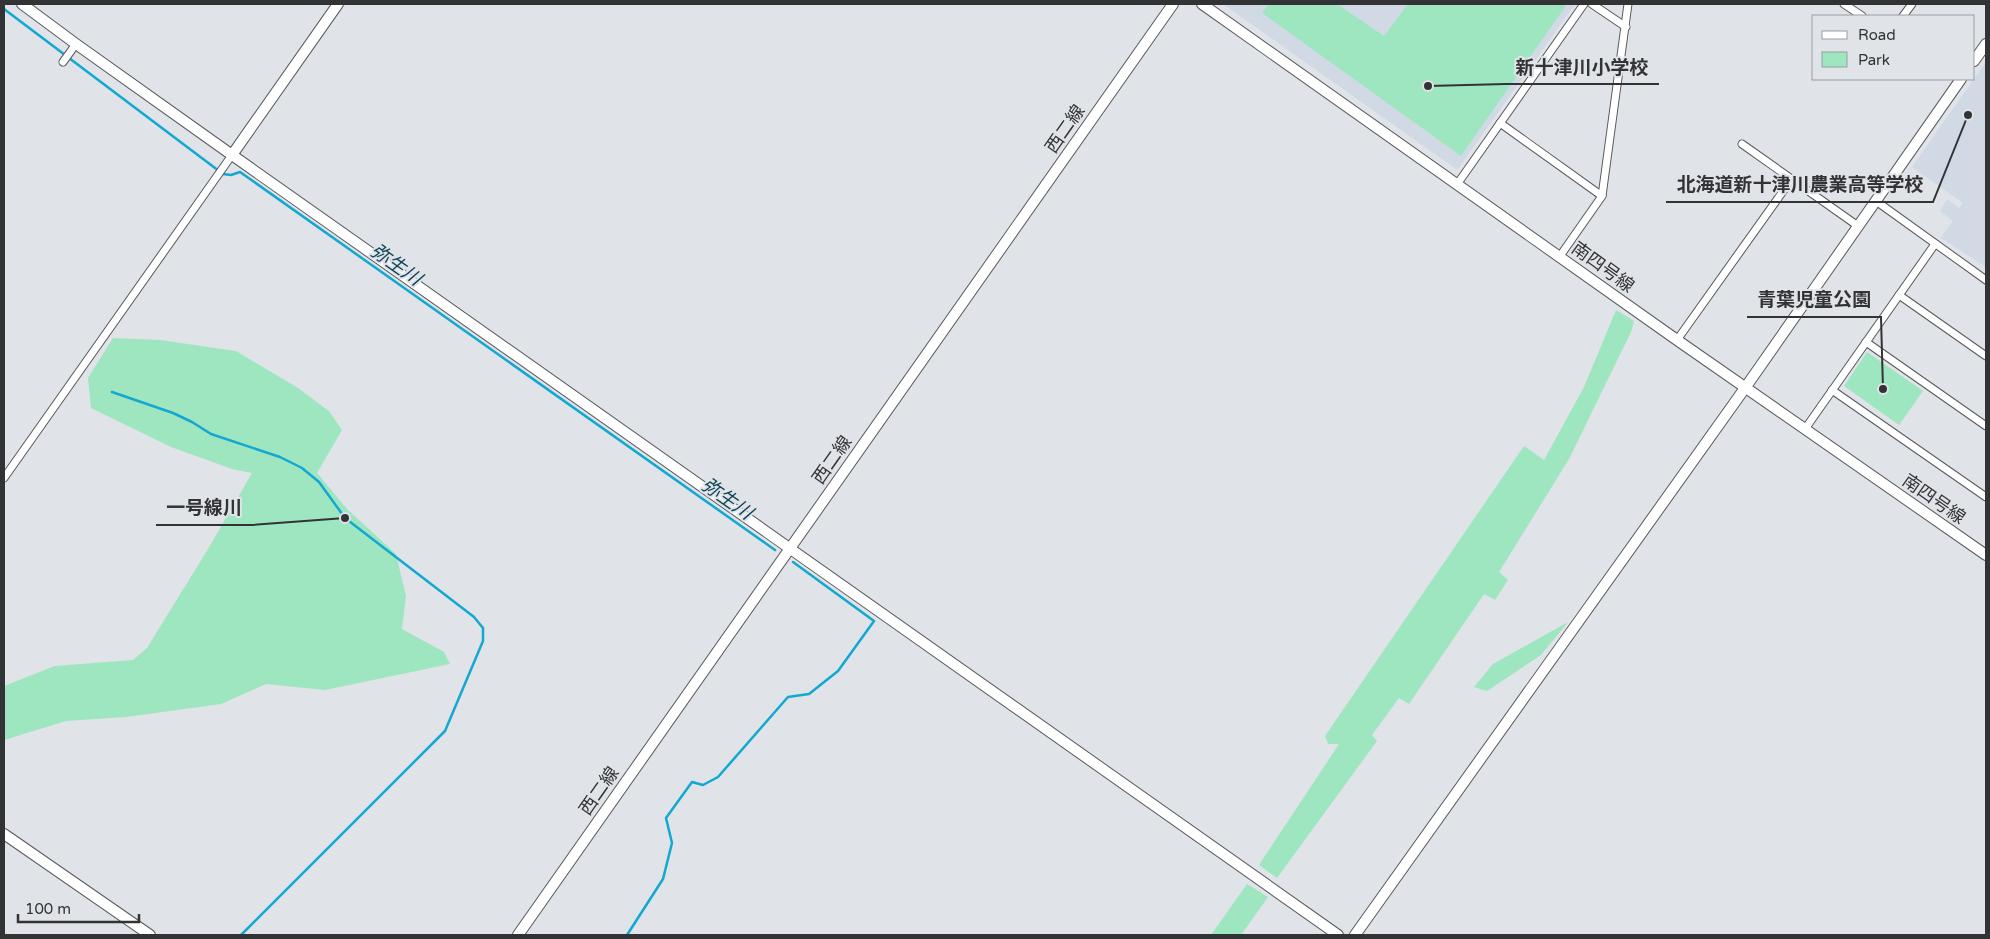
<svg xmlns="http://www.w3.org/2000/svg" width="1990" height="939" font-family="'Varela Round','Noto Sans JP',sans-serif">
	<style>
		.built { fill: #d1d9e5 }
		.green { fill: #9ee6c0 }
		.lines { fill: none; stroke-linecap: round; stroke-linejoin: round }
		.stream { stroke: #12a8d1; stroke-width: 2.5 }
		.street-casing { stroke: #575a5e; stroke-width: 9 }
		.secondary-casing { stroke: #575a5e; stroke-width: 12 }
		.street { stroke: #fff; stroke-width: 7 }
		.secondary { stroke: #fff; stroke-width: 10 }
		.labels { text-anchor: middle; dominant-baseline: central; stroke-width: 4; stroke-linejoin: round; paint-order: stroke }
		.street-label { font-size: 18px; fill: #323335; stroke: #e0e3e8 }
		.water-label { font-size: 19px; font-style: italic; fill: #0f4657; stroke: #e0e3e8 }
		.leader { fill: none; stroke: #323335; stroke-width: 2 }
		.callout-dot { fill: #323335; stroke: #e0e3e8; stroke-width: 2 }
		.callout-label { font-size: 19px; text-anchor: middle; font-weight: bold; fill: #323335; stroke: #e0e3e8; stroke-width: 4; stroke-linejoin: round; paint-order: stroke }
	</style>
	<rect width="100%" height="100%" fill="#e0e3e8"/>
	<g class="built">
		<polygon points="1223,4 1575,4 1458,169 1456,169"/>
		<polygon points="1986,62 1986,267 1941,238 1953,221 1940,211 1947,199 1959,208 1963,203 1912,167"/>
	</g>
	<g class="green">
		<polygon points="1269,4 1337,4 1384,36 1408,4 1564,4 1565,7 1461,156 1262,13"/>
		<polygon points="1616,310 1634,321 1631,332 1569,459 1499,572 1508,580 1495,600 1484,594 1409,704 1399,698 1372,735 1377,741 1277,878 1259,865 1339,744 1328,744 1325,736 1524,446 1544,460 1584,387"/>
		<polygon points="113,338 160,340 236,351 298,388 329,411 342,430 317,473 347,509 396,554 406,596 402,629 444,652 450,664 325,690 266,684 221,704 126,717 66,721 4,740 4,686 55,666 133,660 147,648 208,549 252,473 232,469 171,447 91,408 88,378"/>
		<polygon points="1867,352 1923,391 1899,425 1844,386"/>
		<polygon points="1568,622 1541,655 1487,691 1474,687 1493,664"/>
		<polygon points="1247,884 1268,897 1241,935 1211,935"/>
	</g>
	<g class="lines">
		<g class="stream">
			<polyline points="4,9 223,174 231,175 240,172 775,550"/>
			<polyline points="112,392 173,413 192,422 211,434 280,457 302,468 319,482 345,518 474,617 483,628 483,641 445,731 241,935"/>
			<polyline points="627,935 663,879 672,843 666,818 692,782 703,785 718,777 788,697 809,694 838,671 874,621 793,562"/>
		</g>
		<defs>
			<g id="street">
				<polyline points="1592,4 1626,27"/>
				<polyline points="1844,4 1862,16"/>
				<polyline points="1903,16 1912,4"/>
				<polyline points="63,62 76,44"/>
				<polyline points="1500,123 1602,196"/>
				<polyline points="1742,144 1858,226"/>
				<polyline points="1458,183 1584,4"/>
				<polyline points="1876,201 1986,280"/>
				<polyline points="1560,256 1602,196 1628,4"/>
				<polyline points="1899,295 1986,356"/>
				<polyline points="1677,340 1791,180"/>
				<polyline points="1866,342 1986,426"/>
				<polyline points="1832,390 1986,497"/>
				<polyline points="1805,429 1935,244"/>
				<polyline points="4,478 232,155"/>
			</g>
			<g id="secondary">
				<polyline points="22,4 76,44 232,155 1338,935"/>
				<polyline points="1202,4 1677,340 1986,555"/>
				<polyline points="1974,61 1986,44"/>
				<polyline points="232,155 338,4"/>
				<polyline points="4,834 150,935"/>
				<polyline points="518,935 1173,4"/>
				<polyline points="1355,935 1745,388 1961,79"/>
			</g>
		</defs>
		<use href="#street" class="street-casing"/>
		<use href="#secondary" class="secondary-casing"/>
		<use href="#street" class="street"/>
		<use href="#secondary" class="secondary"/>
	</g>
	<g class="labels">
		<g class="street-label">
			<text transform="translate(1065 129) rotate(-55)">西二線</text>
			<text transform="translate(1603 267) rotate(36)">南四号線</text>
			<text transform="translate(832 460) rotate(-55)">西二線</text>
			<text transform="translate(1934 499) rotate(35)">南四号線</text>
			<text transform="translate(599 791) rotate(-55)">西二線</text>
		</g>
		<g class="water-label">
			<text transform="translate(396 265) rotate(35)">弥生川</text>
			<text transform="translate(727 499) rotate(35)">弥生川</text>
		</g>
	</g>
	<path class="leader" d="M1428 86L1506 84H1659M1968 115L1933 202H1666M1883 389L1881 317H1747M345 518L252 525H156"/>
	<g class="callout-dot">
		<circle cx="1428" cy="86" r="5"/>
		<circle cx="1968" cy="115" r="5"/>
		<circle cx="1883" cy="389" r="5"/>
		<circle cx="345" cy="518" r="5"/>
	</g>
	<g class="callout-label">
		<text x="1582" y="74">新十津川小学校</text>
		<text x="1800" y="191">北海道新十津川農業高等学校</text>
		<text x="1814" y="306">青葉児童公園</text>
		<text x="204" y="514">一号線川</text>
	</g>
	<rect width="1990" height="939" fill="none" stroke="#323335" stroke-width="10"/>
	<rect x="1812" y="15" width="162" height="65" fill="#e0e3e8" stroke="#9a9da0"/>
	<rect x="1822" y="31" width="25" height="8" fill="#ffffff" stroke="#9a9da0"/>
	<text x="1858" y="40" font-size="15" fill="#323335">Road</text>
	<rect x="1822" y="52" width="25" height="15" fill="#9ee6c0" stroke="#9a9da0"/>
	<text x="1858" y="65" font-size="15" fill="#323335">Park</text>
	<path d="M18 914v8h121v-8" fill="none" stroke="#323335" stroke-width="2.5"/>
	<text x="25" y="914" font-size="15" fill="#323335" stroke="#e0e3e8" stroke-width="4" paint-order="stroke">100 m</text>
</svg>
